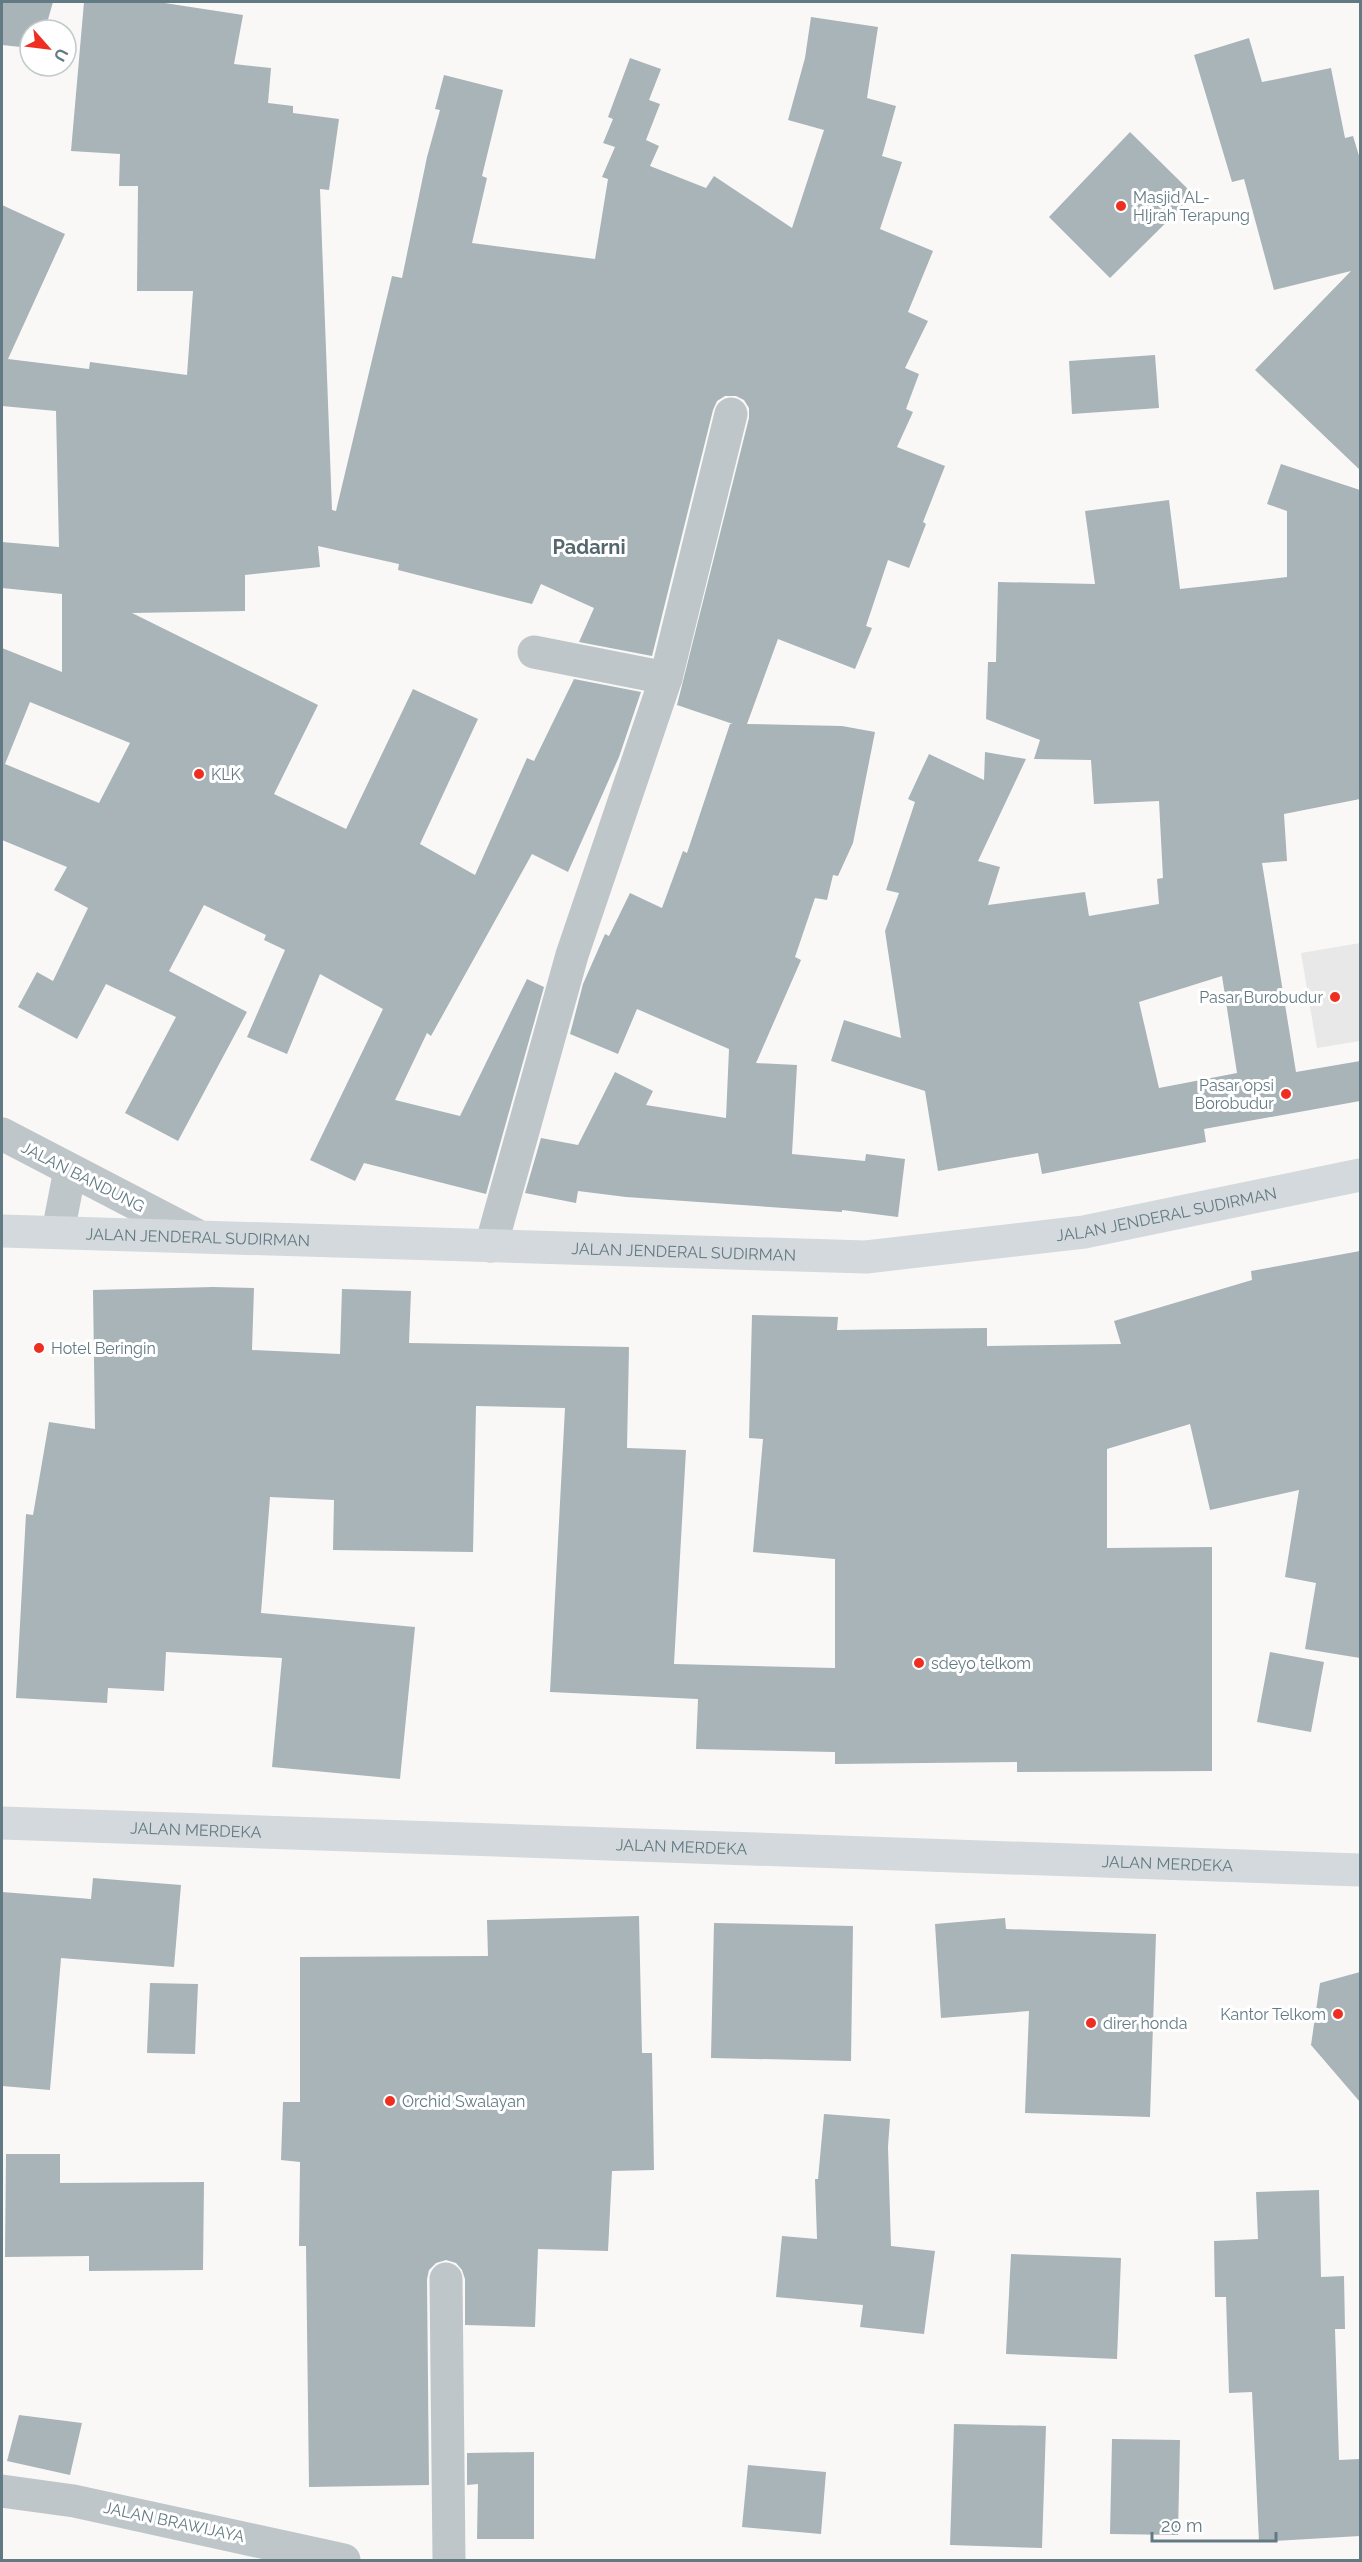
<svg xmlns="http://www.w3.org/2000/svg" width="1362" height="2562" font-family="Raleway,sans-serif">
	<style>
		.built { fill: #e7e8e7 }
		.building { fill: #a8b4b8; fill-rule: evenodd }
		.lines { fill: none; stroke-linecap: round; stroke-linejoin: round }
		.minor { stroke: #bfc6c9; stroke-width: 33 }
		.highway { stroke: #d3d9dc; stroke-width: 33 }
		.poi-dot { fill: #ee2e21; stroke: #fff; stroke-width: 2 }
		.labels { text-anchor: middle; dominant-baseline: central; stroke-width: 6; stroke-linejoin: round; paint-order: stroke }
		.poi-label { font-size: 16px; fill: #627a83; stroke: #fff; text-anchor: start }
		.street-label { font-size: 16px; fill: #627a83; stroke: #fff }
		.quarter-label { font-size: 20px; font-weight: bold; fill: #54676e; stroke: #fff }
	</style>
	<rect width="100%" height="100%" fill="#f9f8f6"/>
	<polygon class="built" points="1360,943 1360,1041 1317,1048 1301,953"/>
	<g class="building">
		<polygon points="2,2 53,2 45,30 30,30 30,48 2,45"/>
		<path d="M84,2H158L243,15L234,64L271,68L268,103L293,106V113L339,119L329,190L320,189L332,510L336,511L392,276L402,278L427,157L440,110L435,109L444,75L503,90L482,176L487,178L472,243L595,259L608,179L602,177L615,147L603,143L613,119L608,117L630,58L661,69L649,100L660,104L646,140L659,146L650,166L706,188L714,176L792,228L824,130L788,120L805,58L811,17L878,27L867,98L896,106L882,156L902,162L880,229L933,251L908,312L928,321L905,368L919,374L906,409L913,412L897,447L945,466L923,522L926,524L909,568L888,560L866,626L872,628L855,669L778,639L747,724L842,726L875,732L853,843L838,876L833,875L827,900L815,898L795,957L801,960L756,1063L797,1065L792,1154L865,1161L866,1154L905,1159L898,1217L842,1210V1212L626,1197L578,1191L576,1203L525,1193L541,1138L578,1145L615,1072L653,1091L646,1105L726,1118L729,1049L637,1009L618,1054L570,1034L583,984L605,934L609,936L630,893L662,908L683,851L687,853L730,724H733L677,705L749,418V408L744,400L736,396H725L717,401L713,410L652,656L579,642L594,608L541,584L532,604L398,570L399,564L318,546L320,567L245,575V611L132,613L318,705L274,794L346,829L413,689L478,719L420,844L475,875L527,758L534,761L574,679L641,692L619,757L568,872L532,854L431,1036L427,1033L395,1100L460,1116L527,979L544,987L486,1194L364,1163L355,1181L310,1160L383,1009L320,974L287,1054L247,1037L285,950L264,940L266,935L204,905L169,971L247,1012L178,1141L125,1113L176,1017L106,984L77,1039L18,1007L37,972L53,981L88,908L54,890L67,867L2,840V648L62,672V594L2,588V542L59,547L56,411L2,406V205L65,234L8,359L89,369L90,362L187,375L193,291H137L138,186H119L120,154L71,151ZM30,702L130,743L99,803L5,764Z"/>
		<polygon points="1249,38 1262,82 1331,68 1345,138 1353,136 1360,159 1360,470 1255,370 1351,271 1274,290 1244,179 1232,182 1194,55"/>
		<polygon points="1130,132 1194,195 1110,278 1049,217"/>
		<polygon points="1155,355 1159,408 1072,414 1069,361"/>
		<path d="M1281,464L1360,490V799L1284,814L1287,861L1262,863L1296,1072L1360,1061V1101L1204,1129L1206,1142L1042,1174L1038,1153L938,1171L925,1091L831,1061L844,1020L901,1038L885,931L899,893L886,890L915,802L908,799L929,754L984,780L985,752L1026,759L978,861L1000,867L988,905L1085,892L1089,916L1159,904L1157,879L1163,878L1159,801L1094,804L1091,760L1034,759L1040,740L986,719L988,662H996L998,582L1095,584L1085,511L1169,500L1180,589L1287,577V511L1267,504ZM1222,976L1237,1073L1159,1088L1139,1002Z"/>
		<polygon points="1360,1251 1360,1658 1305,1649 1316,1583 1285,1577 1299,1490 1210,1510 1190,1424 1107,1449 1107,1548 1212,1547 1212,1771 1017,1772 1017,1762 835,1764 835,1752 696,1749 698,1699 550,1692 565,1408 476,1406 473,1552 333,1550 334,1500 270,1497 261,1613 415,1627 400,1779 272,1767 282,1658 166,1652 164,1691 108,1688 107,1703 16,1698 26,1514 33,1515 49,1422 95,1429 93,1290 213,1287 254,1288 252,1350 340,1354 342,1289 411,1291 409,1343 629,1347 627,1448 686,1450 674,1664 835,1668 835,1559 753,1552 763,1439 749,1438 752,1315 838,1317 837,1330 987,1328 987,1346 1121,1344 1114,1321 1252,1280 1251,1271"/>
		<polygon points="1270,1652 1324,1662 1311,1732 1257,1722"/>
		<polygon points="93,1878 181,1885 174,1967 61,1958 50,2090 2,2086 2,1892 91,1899"/>
		<polygon points="639,1916 642,2053 652,2053 654,2170 612,2171 608,2251 538,2249 535,2327 465,2325 465,2279 462,2270 456,2263 446,2260 436,2263 429,2270 427,2279 429,2485 309,2487 306,2246 299,2246 300,2162 281,2160 283,2102 300,2102 300,1957 488,1956 487,1920"/>
		<polygon points="1005,1918 1006,1929 1156,1934 1150,2117 1025,2113 1029,2011 941,2018 935,1924"/>
		<polygon points="714,1923 853,1926 851,2061 711,2058"/>
		<polygon points="1360,1972 1360,2102 1311,2045 1320,1983"/>
		<polygon points="150,1983 198,1984 195,2054 147,2053"/>
		<polygon points="824,2114 890,2119 888,2147 891,2246 935,2251 924,2334 860,2327 863,2305 776,2297 782,2236 817,2239 815,2179 818,2179"/>
		<polygon points="6,2154 60,2154 60,2183 204,2182 203,2270 89,2271 89,2256 5,2257"/>
		<polygon points="1319,2190 1321,2277 1344,2276 1345,2329 1335,2329 1339,2460 1360,2459 1360,2536 1259,2542 1252,2392 1229,2393 1226,2297 1215,2297 1214,2241 1258,2239 1256,2192"/>
		<polygon points="1011,2254 1121,2258 1117,2359 1006,2354"/>
		<polygon points="19,2415 82,2423 70,2475 7,2461"/>
		<polygon points="954,2424 1046,2426 1042,2548 950,2545"/>
		<polygon points="1112,2439 1180,2440 1178,2535 1110,2534"/>
		<polygon points="534,2452 534,2539 477,2539 478,2484 467,2485 467,2453"/>
		<polygon points="748,2465 826,2472 821,2534 742,2527"/>
	</g>
	<g class="lines">
		<g class="minor">
			<polyline points="534,652 666,678"/>
			<polyline points="2,1134 196,1235"/>
			<polyline points="58,1232 70,1170"/>
			<polyline points="491,1246 572,955 666,678 731,414"/>
			<polyline points="446,2279 449,2560"/>
			<polyline points="2,2491 74,2501 344,2560"/>
		</g>
		<g class="highway">
			<path id="s1" d="M2,1231L866,1257L1084,1232L1360,1175"/>
			<path id="s2" d="M2,1823L1360,1870"/>
		</g>
	</g>
	<g class="poi-dot">
		<circle cx="1121" cy="206" r="6"/>
		<circle cx="199" cy="774" r="6"/>
		<circle cx="1335" cy="997" r="6"/>
		<circle cx="1286" cy="1094" r="6"/>
		<circle cx="39" cy="1348" r="6"/>
		<circle cx="919" cy="1663" r="6"/>
		<circle cx="1338" cy="2014" r="6"/>
		<circle cx="1091" cy="2023" r="6"/>
		<circle cx="390" cy="2101" r="6"/>
	</g>
	<g class="labels">
		<g class="poi-label">
			<text x="1133" y="197">Masjid AL-<tspan x="1133" dy="18">HIjrah Terapung</tspan></text>
			<text x="211" y="774">KLK</text>
			<text x="1323" y="997" text-anchor="end">Pasar Burobudur</text>
			<text x="1274" y="1085" text-anchor="end">Pasar opsi<tspan x="1274" dy="18">Borobudur</tspan></text>
			<text x="51" y="1348">Hotel Beringin</text>
			<text x="931" y="1663">sdeyo telkom</text>
			<text x="1326" y="2014" text-anchor="end">Kantor Telkom</text>
			<text x="1103" y="2023">direr honda</text>
			<text x="402" y="2101">Orchid Swalayan</text>
		</g>
		<g class="street-label">
			<text transform="translate(83 1177) rotate(27)">JALAN BANDUNG</text>
			<text stroke="none"><textPath href="#s1" startOffset="1168">JALAN JENDERAL SUDIRMAN</textPath></text>
			<text stroke="none"><textPath href="#s1" startOffset="196">JALAN JENDERAL SUDIRMAN</textPath></text>
			<text stroke="none"><textPath href="#s1" startOffset="682">JALAN JENDERAL SUDIRMAN</textPath></text>
			<text stroke="none"><textPath href="#s2" startOffset="194">JALAN MERDEKA</textPath></text>
			<text stroke="none"><textPath href="#s2" startOffset="680">JALAN MERDEKA</textPath></text>
			<text stroke="none"><textPath href="#s2" startOffset="1166">JALAN MERDEKA</textPath></text>
			<text transform="translate(174 2522) rotate(12)">JALAN BRAWIJAYA</text>
		</g>
		<g class="quarter-label">
			<text x="589" y="547">Padarni</text>
		</g>
	</g>
	<rect width="1362" height="2562" fill="none" stroke="#627a83" stroke-width="6"/>
	<g transform="translate(48 48) rotate(118)"><circle r="28" fill="#ffffff" stroke="#c0cacd" stroke-width="1.5"/>
	<path d="M0-4.5L10 22L0 15L-10 22Z" fill="#ee2e21"/>
	<text y="-9" font-size="16" font-weight="bold" text-anchor="middle" fill="#627a83">U</text>
	</g>
	<path d="M1152 2532v9h124v-9" fill="none" stroke="#627a83" stroke-width="3"/>
	<text x="1161" y="2532" font-size="18" fill="#627a83" stroke="#ffffff" stroke-width="4.5" paint-order="stroke">20 m</text>
</svg>
